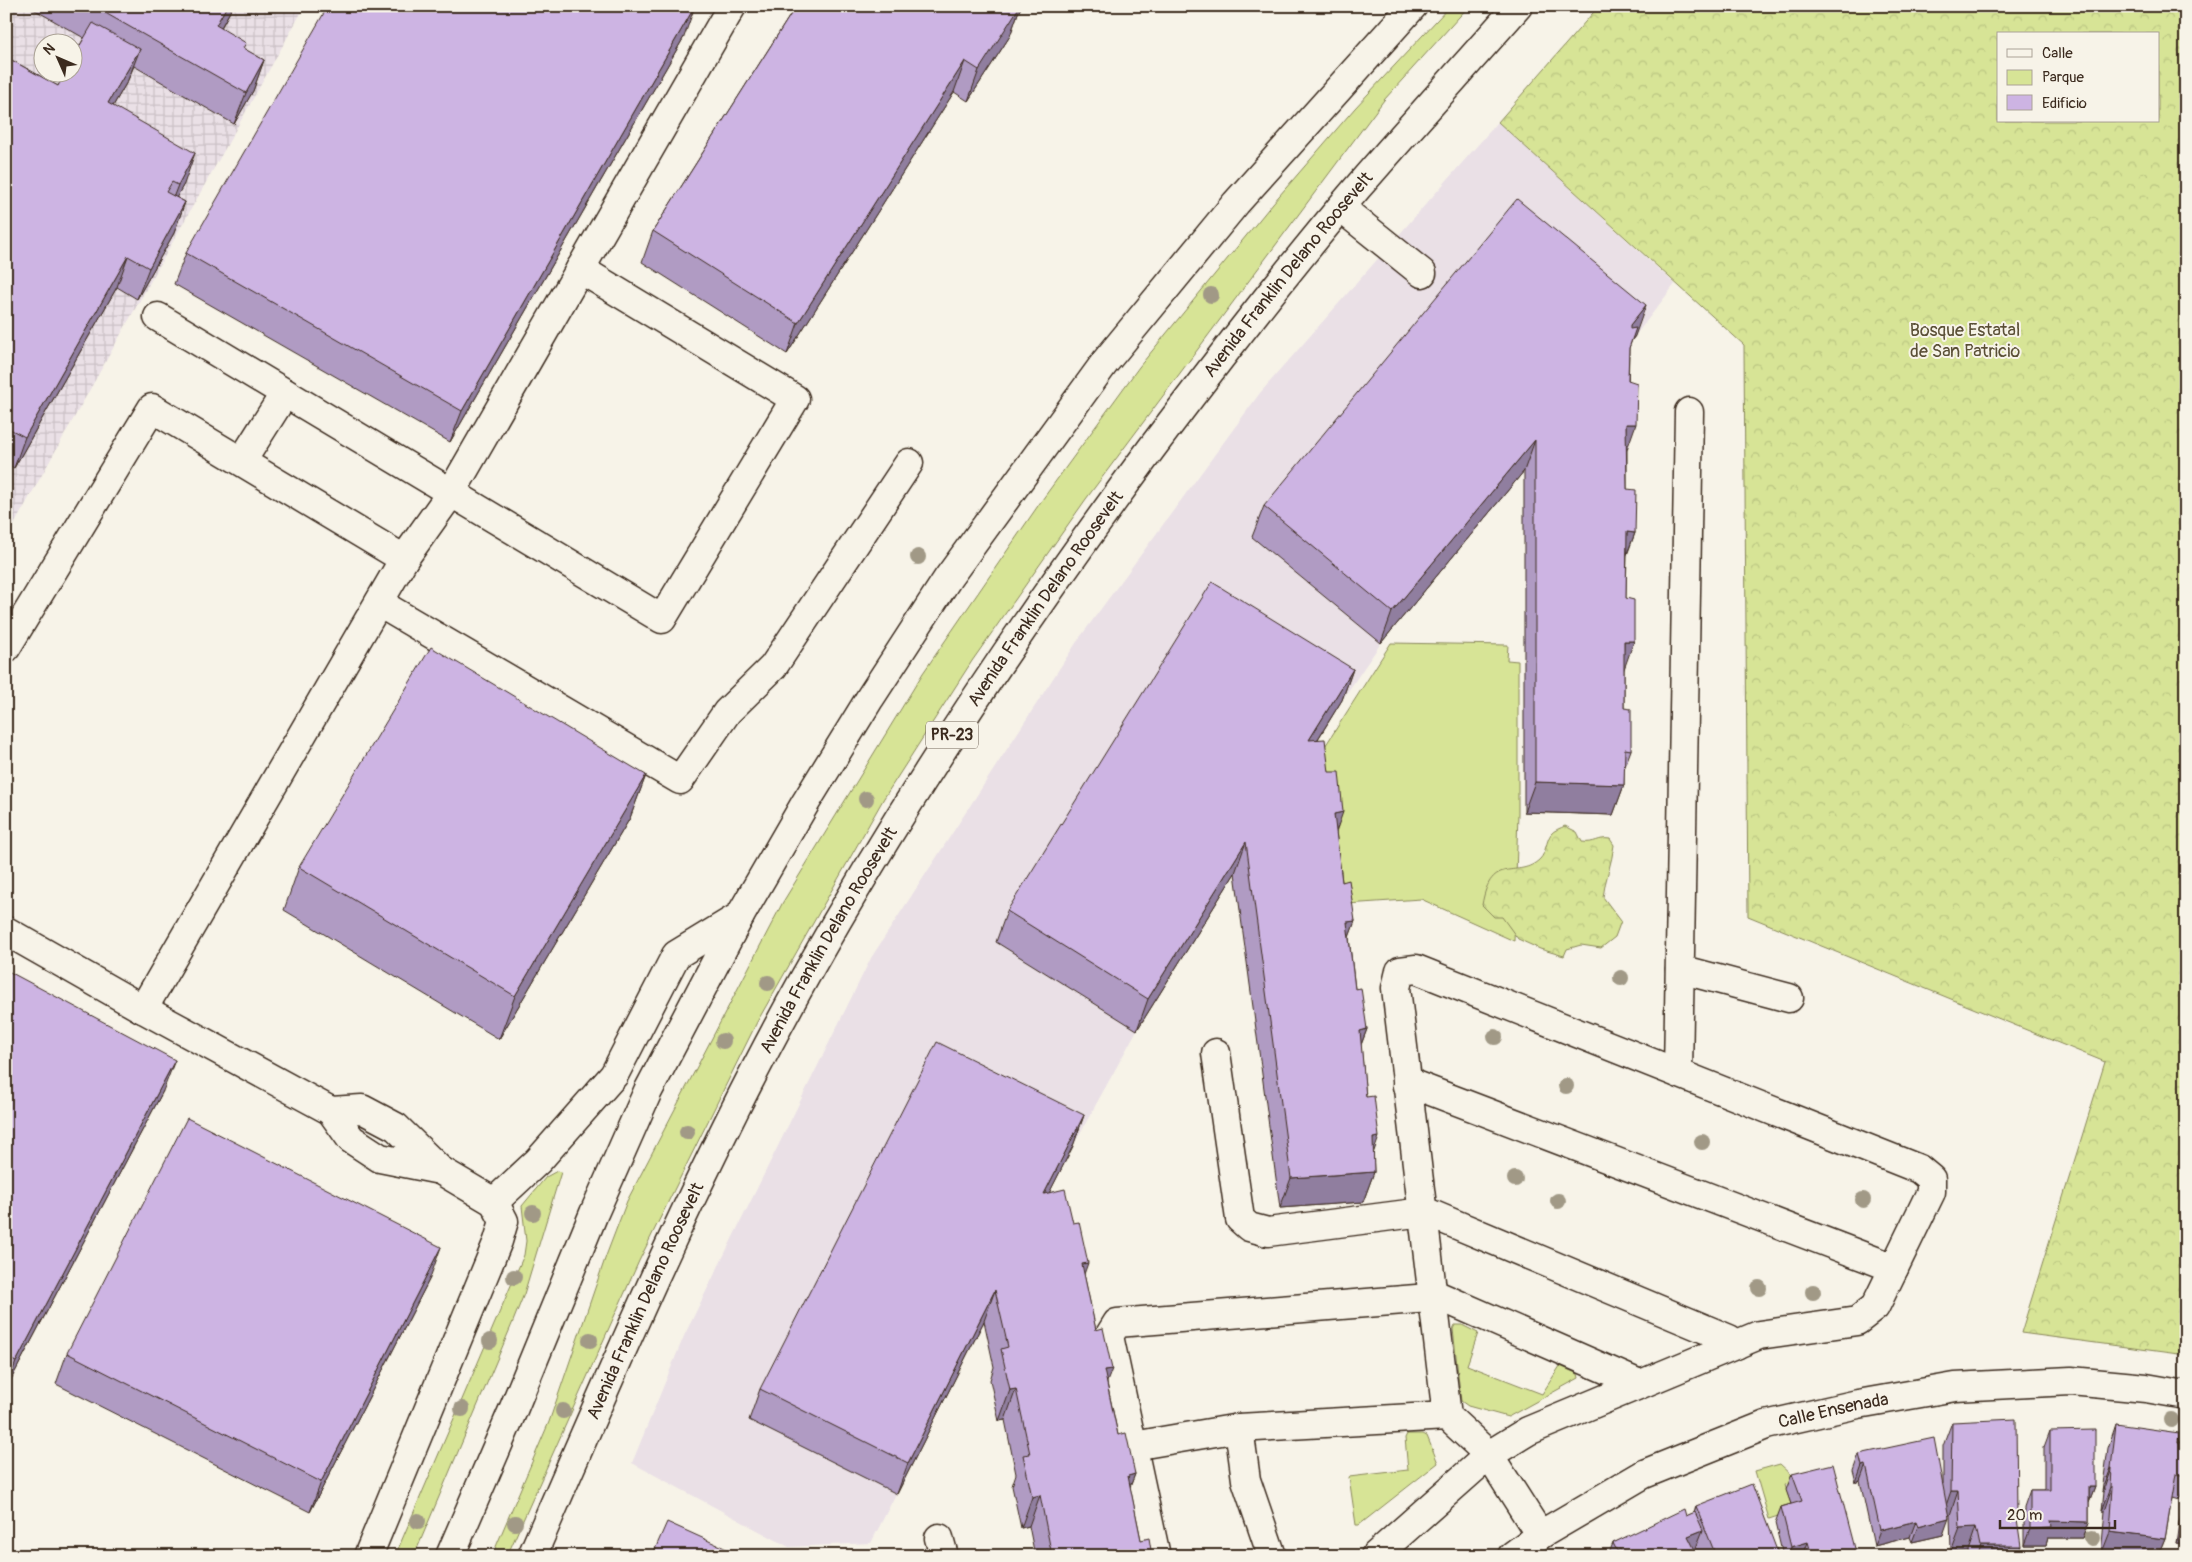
<svg xmlns="http://www.w3.org/2000/svg" width="2192" height="1562" font-family="Pangolin,sans-serif">
	<style>
		.built { fill: #eae0e6 }
		.industrial { fill: url(#industrial-grid); fill-rule: evenodd }
		.green { fill: #d7e496; stroke: #89875a }
		.forest { fill: url(#forest-crowns); stroke: #89875a; fill-rule: evenodd }
		.lines { fill: none; stroke-linecap: round; stroke-linejoin: round }
		.minor-casing { stroke: #3b2a1e; stroke-width: 31 }
		.major-casing { stroke: #3b2a1e; stroke-width: 31 }
		.minor { stroke: #f7f3e8; stroke-width: 28 }
		.major { stroke: #f7f3e8; stroke-width: 28 }
		.tree { fill: #a19986 }
		.wall { fill: #b09bc3; stroke: #3b2a1e }
		.shaded-wall { fill: #907e9f; stroke: #3b2a1e }
		.building { fill: #cdb4e3; stroke: #3b2a1e }
		.labels { text-anchor: middle; dominant-baseline: central; stroke-width: 4; stroke-linejoin: round; paint-order: stroke }
		.shield { fill: #f7f3e8; stroke: #73665b; stroke-width: 1 }
		.shield-label { font-size: 16px; font-weight: bold; fill: #3b2a1e }
		.street-label { font-size: 18px; fill: #3b2a1e; stroke: #f7f3e8 }
		.park-label { font-size: 18px; fill: #5a4f36; stroke: #f7f3e8 }
	</style>
	<defs>
		<pattern id="industrial-grid" width="8" height="8" patternUnits="userSpaceOnUse" patternTransform="scale(1.25)"><rect width="8" height="8" fill="#eae0e6"/><path d="M0 4h8M4 0v8" fill="none" stroke="#cac0c5"/></pattern>
		<pattern id="forest-crowns" width="20" height="18" patternUnits="userSpaceOnUse" patternTransform="scale(1.25)"><rect width="20" height="18" fill="#d7e496"/><path d="M2 6a3 3 0 1 1 6 0M12 15a3 3 0 1 1 6 0" fill="none" stroke="#b9c481"/></pattern>
	</defs>
	<rect width="100%" height="100%" fill="#f7f3e8"/>
	<filter id="ink" filterUnits="userSpaceOnUse"><feTurbulence type="fractalNoise" baseFrequency=".02" numOctaves="2"/><feDisplacementMap in="SourceGraphic" scale="10" xChannelSelector="R" yChannelSelector="G"/><feConvolveMatrix kernelMatrix="1 2 1 2 8 2 1 2 1" color-interpolation-filters="sRGB"/></filter>
	<g filter="url(#ink)">
		<polygon class="built" points="1498,122 1675,284 1635,336 1381,643 1342,700 1137,1030 1073,1146 871,1543 789,1547 632,1463 684,1336 871,958 1078,640 1260,393"/>
		<path class="industrial" d="M6,6H305L6,539ZM42,42H72V72H42Z"/>
		<g class="green">
			<polygon points="1450,6 1469,6 1384,100 1086,499 972,661 884,798 757,1022 639,1261 507,1556 492,1556 549,1422 606,1256 627,1201 783,902 923,673 1042,500 1139,367 1273,203 1355,108"/>
			<polygon points="1391,643 1508,645 1507,660 1518,661 1518,813 1514,941 1421,899 1332,905 1315,762"/>
			<polygon points="557,1171 561,1172 524,1294 512,1324 414,1556 395,1556 524,1255 526,1241 522,1206 546,1177"/>
			<polygon points="1455,1325 1462,1325 1478,1333 1467,1365 1542,1394 1560,1366 1578,1374 1579,1378 1508,1417 1468,1406 1461,1401 1453,1329"/>
			<polygon points="1407,1434 1423,1434 1427,1436 1438,1463 1359,1525 1356,1525 1349,1477 1408,1470 1405,1438"/>
			<polygon points="1780,1464 1792,1475 1806,1479 1785,1485 1793,1511 1769,1519 1755,1471"/>
		</g>
		<g class="forest">
			<path d="M1599,6H2186V1355L2021,1333L2105,1062L1748,916L1744,345L1498,122ZM1998,34H2158V121H1998Z"/>
			<path d="M1565,826L1577,832L1582,842C1595,844 1598,837 1610,839L1614,845C1612,863 1605,879 1603,897L1621,921L1615,937L1601,948L1581,945L1567,949L1564,956L1540,949L1518,939L1502,917H1494L1482,905C1491,852 1518,881 1540,859C1546,853 1546,841 1551,834C1554,830 1561,828 1565,826Z"/>
		</g>
		<g class="lines">
			<defs>
				<g id="minor">
					<polyline points="1341,208 1422,273"/>
					<polyline points="158,317 662,619 795,399 580,269"/>
					<polyline points="242,461 285,393"/>
					<polyline points="379,603 680,780 727,712 773,667 909,463"/>
					<polyline points="6,648 152,408 404,559"/>
					<polyline points="6,931 143,1009 404,559 451,493 732,6"/>
					<polyline points="1680,969 1789,998"/>
					<polyline points="143,1009 331,1111 351,1139 380,1158 440,1170"/>
					<polyline points="1216,1053 1240,1219 1249,1227 1268,1232 1423,1212 1431,1214 1729,1339 1736,1345"/>
					<polyline points="1678,1073 1689,412"/>
					<polyline points="1407,1086 1415,1085 1894,1268"/>
					<polyline points="331,1111 362,1109 396,1127 440,1170 494,1202 504,1221 498,1241 368,1556"/>
					<polyline points="494,1202 538,1161 614,1075 676,955 740,916"/>
					<polyline points="1239,1428 1246,1480 1272,1556"/>
					<polyline points="1133,1446 1239,1428 1447,1416"/>
					<polyline points="939,1538 944,1556"/>
					<polyline points="1156,1556 1109,1336 1117,1323 1441,1297 1635,1382 1638,1385"/>
					<polyline points="1375,1556 1489,1455 1528,1431 1759,1335 1857,1321 1875,1307 1931,1192 1931,1179 1919,1169 1416,969 1400,971 1396,988 1447,1416 1489,1455 1540,1535"/>
					<path id="s1" d="M1512,1556L1540,1535L1644,1474L1766,1425L1858,1404L1955,1387L2071,1381L2146,1388L2186,1395"/>
				</g>
				<g id="major">
					<polyline points="450,1556 513,1410 594,1213 648,1091 740,916 806,802 870,698 948,578 1106,361 1236,203 1413,6"/>
					<path id="s2" d="M532,1556C617,1360 701,1163 805,977C908,793 1026,618 1151,449C1218,360 1286,271 1358,187C1411,126 1465,66 1518,6"/>
				</g>
			</defs>
			<use href="#minor" class="minor-casing"/>
			<use href="#major" class="major-casing"/>
			<use href="#minor" class="minor"/>
			<use href="#major" class="major"/>
		</g>
		<g class="tree">
			<circle cx="1211" cy="295" r="8"/>
			<circle cx="918" cy="557" r="8"/>
			<circle cx="866" cy="799" r="8"/>
			<circle cx="1621" cy="978" r="8"/>
			<circle cx="768" cy="983" r="8"/>
			<circle cx="1495" cy="1037" r="8"/>
			<circle cx="723" cy="1041" r="8"/>
			<circle cx="1566" cy="1086" r="8"/>
			<circle cx="687" cy="1132" r="8"/>
			<circle cx="1702" cy="1142" r="8"/>
			<circle cx="1515" cy="1179" r="8"/>
			<circle cx="1863" cy="1200" r="8"/>
			<circle cx="1558" cy="1201" r="8"/>
			<circle cx="533" cy="1213" r="8"/>
			<circle cx="514" cy="1277" r="8"/>
			<circle cx="1759" cy="1288" r="8"/>
			<circle cx="1813" cy="1292" r="8"/>
			<circle cx="590" cy="1340" r="8"/>
			<circle cx="490" cy="1341" r="8"/>
			<circle cx="462" cy="1409" r="8"/>
			<circle cx="563" cy="1411" r="8"/>
			<circle cx="2171" cy="1420" r="8"/>
			<circle cx="418" cy="1521" r="8"/>
			<circle cx="515" cy="1523" r="8"/>
			<circle cx="2092" cy="1538" r="8"/>
		</g>
		<g class="wall">
			<polygon points="28,6 233,6 221,28 244,49 264,60 253,91 234,124 134,66 128,80 113,106 184,184 176,197 185,202 174,233 137,299 117,287 14,468 6,464 6,57 58,86 84,38"/>
			<polygon points="796,6 1022,6 1018,13 1010,36 968,101 954,92 787,354 642,262 653,231"/>
			<polygon points="684,37 450,442 174,284 186,253"/>
			<polygon points="1635,336 1632,340 1629,348 1627,450 1627,489 1635,533 1627,555 1624,670 1624,708 1631,750 1624,769 1624,785 1613,815 1524,812 1524,471 1381,643 1252,537 1264,506"/>
			<polygon points="1353,669 1342,700 1318,739 1336,831 1342,882 1355,921 1349,937 1355,989 1367,1029 1361,1045 1366,1097 1373,1153 1374,1172 1363,1202 1280,1208 1235,873 1137,1030 996,942 1007,911"/>
			<polygon points="646,775 630,818 499,1039 284,910 299,867"/>
			<polygon points="6,970 163,1091 6,1389"/>
			<polygon points="1084,1115 1073,1146 1049,1193 1084,1274 1118,1435 1135,1474 1130,1487 1141,1540 1152,1556 1035,1556 1029,1526 1021,1528 1012,1486 1016,1474 1005,1420 999,1421 990,1380 994,1367 984,1321 897,1494 749,1420 760,1389"/>
			<polygon points="430,1278 310,1512 56,1384 67,1353"/>
			<polygon points="1952,1422 2018,1556 1969,1556 1968,1551 1951,1552 1950,1515 1948,1515 1943,1535 1912,1542 1910,1537 1874,1546 1860,1481 1856,1483 1853,1471 1859,1454 1943,1484 1943,1446"/>
			<polygon points="2116,1424 2178,1442 2186,1443 2186,1482 2179,1500 2172,1498 2165,1539 2158,1556 2101,1555 2105,1511 2102,1511 2104,1492 2102,1492 2108,1448"/>
			<polygon points="2050,1431 2095,1487 2089,1503 2089,1522 2083,1538 2048,1538 2046,1545 2024,1545 2024,1507 2030,1490 2044,1490 2044,1447"/>
			<polygon points="1792,1474 1857,1556 1783,1556 1775,1523 1781,1507 1791,1504 1786,1490"/>
			<polygon points="2186,1483 2186,1544 2176,1543 2179,1522 2182,1514"/>
			<polygon points="1696,1506 1779,1556 1608,1556 1613,1543 1694,1513"/>
		</g>
		<g class="shaded-wall">
			<polygon points="227,6 233,6 205,56 216,25"/>
			<polygon points="695,6 684,37 450,442 462,411"/>
			<polygon points="1015,6 1022,6 1018,13 1010,36 968,101 979,70"/>
			<polygon points="140,49 128,80 97,134 108,103"/>
			<polygon points="264,60 253,91 234,124 246,93"/>
			<polygon points="965,61 954,92 787,354 798,323"/>
			<polygon points="195,153 184,184 166,216 178,185"/>
			<polygon points="185,202 174,233 137,299 149,268"/>
			<polygon points="128,256 117,287 14,468 25,437"/>
			<polygon points="1646,305 1635,336 1619,356 1630,325"/>
			<polygon points="1626,424 1636,424 1625,455"/>
			<polygon points="1535,440 1524,471 1381,643 1392,612"/>
			<polygon points="1627,532 1635,533 1623,564"/>
			<polygon points="1624,641 1634,641 1623,672"/>
			<polygon points="1353,669 1342,700 1298,771 1309,740"/>
			<polygon points="646,775 630,818 499,1039 515,996"/>
			<polygon points="1535,782 1624,785 1613,815 1524,812"/>
			<polygon points="1343,812 1332,843 1334,814"/>
			<polygon points="1246,842 1235,873 1137,1030 1148,999"/>
			<polygon points="1355,921 1344,951 1347,922"/>
			<polygon points="1367,1029 1355,1060 1360,1031"/>
			<polygon points="175,1060 163,1091 6,1389 16,1362"/>
			<polygon points="1084,1115 1073,1146 1033,1225 1044,1194"/>
			<polygon points="1379,1137 1368,1168 1373,1138"/>
			<polygon points="1374,1172 1363,1202 1280,1208 1291,1178"/>
			<polygon points="441,1247 430,1278 310,1512 321,1482"/>
			<polygon points="1088,1263 1077,1294 1082,1264"/>
			<polygon points="995,1290 984,1321 897,1494 908,1463"/>
			<polygon points="1112,1369 1100,1400 1104,1370"/>
			<polygon points="1016,1389 1005,1420 999,1421 1010,1390"/>
			<polygon points="1866,1465 1860,1481 1856,1483 1862,1466"/>
			<polygon points="2111,1468 2112,1468 2104,1492 2102,1492"/>
			<polygon points="1135,1474 1123,1505 1128,1476"/>
			<polygon points="2089,1487 2095,1487 2089,1503"/>
			<polygon points="2111,1487 2113,1487 2105,1511 2102,1511"/>
			<polygon points="1951,1491 1958,1491 1950,1515 1943,1514"/>
			<polygon points="1040,1495 1029,1526 1021,1528 1032,1497"/>
			<polygon points="1949,1518 1943,1535 1912,1542 1918,1526"/>
			<polygon points="2185,1519 2186,1519 2186,1544 2176,1543"/>
			<polygon points="1916,1521 1910,1537 1874,1546 1880,1530"/>
			<polygon points="2051,1521 2089,1522 2083,1538 2048,1538 2046,1545 2024,1545 2030,1529"/>
			<polygon points="1976,1527 1968,1551 1951,1552 1960,1528"/>
			<polygon points="1703,1530 1694,1553 1688,1536"/>
			<polygon points="2110,1532 2165,1539 2158,1556 2101,1555"/>
			<polygon points="1808,1542 1803,1556 1788,1556 1791,1547"/>
			<polygon points="1980,1546 2021,1546 2018,1556 1977,1556"/>
		</g>
		<g class="building">
			<polygon points="93,6 227,6 216,25 246,43 243,48 264,60 246,93"/>
			<polygon points="328,6 695,6 462,411 186,253"/>
			<polygon points="796,6 1020,6 979,70 965,61 798,323 653,231"/>
			<polygon points="93,23 140,49 108,103 195,153 178,185 172,182 166,192 185,202 149,268 128,256 25,437 6,427 6,57 58,86 65,72 72,72 72,59"/>
			<polygon points="1517,199 1646,305 1630,325 1630,329 1636,328 1629,348 1628,380 1637,383 1636,424 1626,424 1627,489 1636,490 1635,533 1627,532 1626,598 1634,600 1634,641 1624,641 1624,708 1631,709 1631,750 1625,749 1624,785 1535,782 1535,440 1392,612 1264,506"/>
			<polygon points="1212,582 1353,669 1309,740 1325,739 1329,772 1339,772 1343,812 1334,814 1342,882 1349,880 1355,921 1347,922 1355,989 1361,988 1367,1029 1360,1031 1366,1097 1374,1096 1379,1137 1373,1138 1374,1172 1291,1178 1246,842 1148,999 1007,911"/>
			<polygon points="431,647 646,775 515,996 299,867"/>
			<polygon points="6,970 175,1060 16,1362 6,1357"/>
			<polygon points="937,1042 1084,1115 1044,1194 1065,1189 1073,1223 1079,1222 1088,1263 1082,1264 1096,1330 1103,1328 1112,1369 1104,1370 1118,1435 1126,1433 1135,1474 1128,1476 1141,1540 1149,1538 1152,1556 1052,1556 1040,1495 1032,1497 1023,1455 1030,1454 1016,1389 1010,1390 1001,1349 1008,1347 995,1290 908,1463 760,1389"/>
			<polygon points="187,1118 441,1247 321,1482 67,1353"/>
			<polygon points="2016,1419 2017,1519 2021,1546 1980,1546 1976,1527 1960,1528 1958,1491 1951,1491 1952,1422"/>
			<polygon points="2116,1424 2179,1433 2178,1442 2186,1443 2186,1476 2176,1474 2165,1539 2110,1532 2113,1487 2111,1487 2112,1468 2111,1468"/>
			<polygon points="2095,1430 2095,1487 2089,1487 2089,1522 2051,1521 2052,1528 2030,1529 2030,1490 2050,1490 2050,1431"/>
			<polygon points="1934,1438 1949,1518 1918,1526 1916,1521 1880,1530 1866,1465 1862,1466 1859,1454"/>
			<polygon points="1833,1464 1857,1556 1812,1556 1808,1542 1791,1547 1781,1507 1802,1501 1792,1474"/>
			<polygon points="1752,1484 1779,1556 1716,1556 1696,1506"/>
			<polygon points="1684,1509 1686,1516 1695,1512 1703,1530 1688,1536 1698,1556 1616,1556 1622,1552 1620,1549 1617,1551 1613,1543"/>
			<polygon points="667,1522 742,1556 652,1556"/>
			<polygon points="1601,1550 1604,1556 1590,1556"/>
		</g>
	</g>
	<g class="labels">
		<rect class="shield" x="926" y="721.5" width="52" height="27" rx="4"/>
		<g class="shield-label">
			<text x="952" y="735">PR-23</text>
		</g>
		<g class="street-label">
			<text stroke="none"><textPath href="#s2" startOffset="1494">Avenida Franklin Delano Roosevelt</textPath></text>
			<text stroke="none"><textPath href="#s2" startOffset="1089">Avenida Franklin Delano Roosevelt</textPath></text>
			<text stroke="none"><textPath href="#s2" startOffset="684">Avenida Franklin Delano Roosevelt</textPath></text>
			<text stroke="none"><textPath href="#s2" startOffset="279">Avenida Franklin Delano Roosevelt</textPath></text>
			<text stroke="none"><textPath href="#s1" startOffset="356">Calle Ensenada</textPath></text>
		</g>
		<g class="park-label">
			<text x="1965" y="330">Bosque Estatal<tspan x="1965" dy="21">de San Patricio</tspan></text>
		</g>
	</g>
	<rect width="2192" height="1562" fill="none" stroke="#f7f3e8" stroke-width="25"/>
	<rect x="12" y="12" width="2167" height="1537" fill="none" stroke="#3b2a1e" stroke-width="2" filter="url(#ink)"/>
	<rect x="1997" y="32" width="162" height="90" fill="#f7f3e8" stroke="#aca397"/>
	<rect x="2007" y="49" width="25" height="8" fill="#f7f3e8" stroke="#aca397"/>
	<text x="2042" y="58" font-size="15" fill="#3b2a1e">Calle</text>
	<rect x="2007" y="70" width="25" height="15" fill="#d7e496" stroke="#aca397"/>
	<text x="2042" y="82" font-size="15" fill="#3b2a1e">Parque</text>
	<rect x="2007" y="95" width="25" height="15" fill="#cdb4e3" stroke="#aca397"/>
	<text x="2042" y="108" font-size="15" fill="#3b2a1e">Edificio</text>
	<g transform="translate(58 58) rotate(315)"><circle r="24" fill="#f7f3e8" stroke="#aca397"/>
	<path d="M0-4L9 19L0 12L-9 19Z" fill="#3b2a1e"/>
	<text y="-8" font-size="14" font-weight="bold" text-anchor="middle" fill="#3b2a1e">N</text>
	</g>
	<path d="M2000 1520v8h115v-8" fill="none" stroke="#3b2a1e" stroke-width="2.5"/>
	<text x="2007" y="1520" font-size="15" fill="#3b2a1e" stroke="#f7f3e8" stroke-width="4" paint-order="stroke">20 m</text>
</svg>
